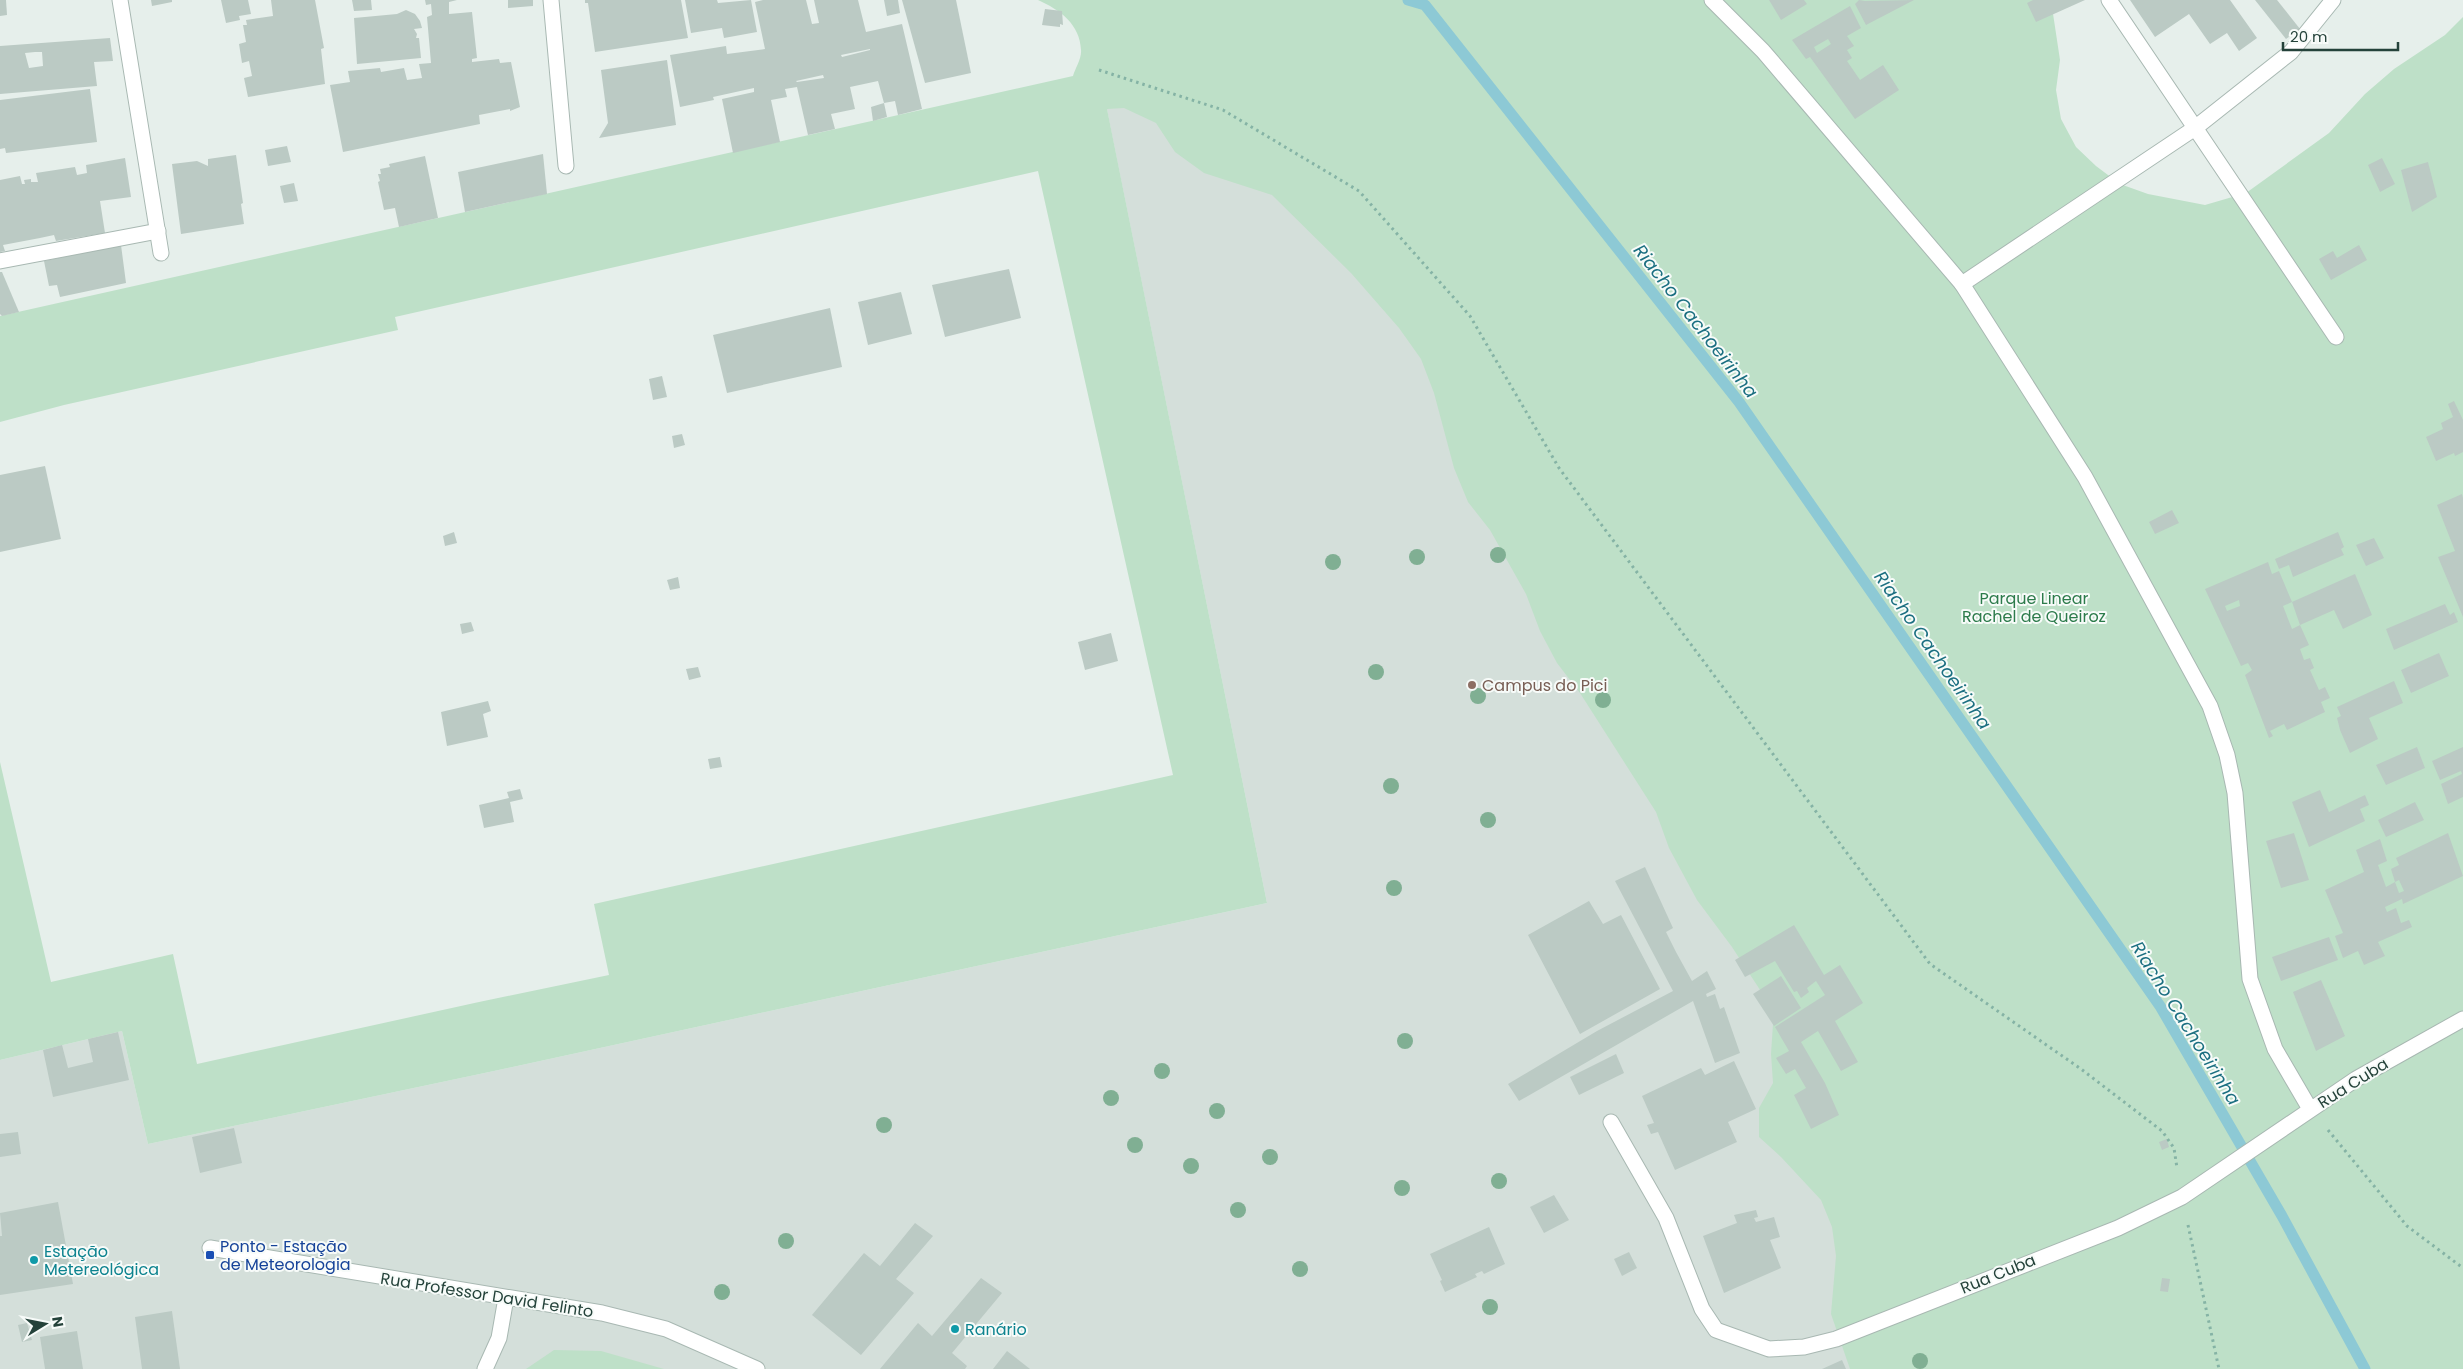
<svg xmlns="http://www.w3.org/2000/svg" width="2463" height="1369" font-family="Poppins,sans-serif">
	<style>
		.built { fill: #d4dfda }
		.green { fill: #bee0c8 }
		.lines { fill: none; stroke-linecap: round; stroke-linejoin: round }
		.stream { stroke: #8dc9d5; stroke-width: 11 }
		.building { fill: #bbcac4; fill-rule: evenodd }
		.minor-casing { stroke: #a8b8b2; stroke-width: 17 }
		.path { stroke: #85b3a5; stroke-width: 3; stroke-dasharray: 2.5 4; stroke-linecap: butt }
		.minor { stroke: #fff; stroke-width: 15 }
		.tree { fill: #80af93 }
		.education-dot { fill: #8d6e63; stroke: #f7fbf9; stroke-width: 2 }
		.transit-dot { fill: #1a4fb4; stroke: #f7fbf9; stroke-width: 2 }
		.culture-dot { fill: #0f9aa8; stroke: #f7fbf9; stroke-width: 2 }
		.labels { text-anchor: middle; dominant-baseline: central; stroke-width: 4; stroke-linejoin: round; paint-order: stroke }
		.park-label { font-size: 16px; fill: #2c7b4b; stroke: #f7fbf9 }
		.education-label { font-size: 16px; fill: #785e54; stroke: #f7fbf9; text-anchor: start }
		.street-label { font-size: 16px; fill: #24423a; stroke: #f7fbf9 }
		.transit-label { font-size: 16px; fill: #164399; stroke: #f7fbf9; text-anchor: start }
		.culture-label { font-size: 16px; fill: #0d838f; stroke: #f7fbf9; text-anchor: start }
		.water-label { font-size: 18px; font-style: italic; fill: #1b6f81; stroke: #f7fbf9 }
	</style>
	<rect width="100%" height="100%" fill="#e6efeb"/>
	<polygon class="built" points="1099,70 1223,110 2463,1369 0,1369 0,1060 122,1031 148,1144 494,1071 1267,903"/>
	<g class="green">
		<path d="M1038,0H2046L2052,7L2060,60L2056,90L2061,119L2076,147L2096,166L2120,184L2148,194L2205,205L2246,193L2329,133L2365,94L2394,69L2445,35L2463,17V1369H1850L1831,1314L1836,1256L1832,1227L1821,1200L1781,1157L1759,1137V1108L1773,1083L1771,1054L1773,1024L1764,996L1732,947L1697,900L1669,848L1656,812L1580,693L1557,663L1540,631L1526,594L1490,530L1468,502L1454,468L1434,393L1421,359L1399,328L1351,273L1272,195L1204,173L1175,152L1156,123L1124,108L1107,109L1267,903L494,1071L148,1144L122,1031L0,1060V762L51,982L173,954L197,1064L479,1002L609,975L594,904L1173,775L1038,171L395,317L398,330L64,405L0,422V316L1073,76C1075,69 1082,58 1081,50C1080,24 1060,10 1038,0Z"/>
		<polygon points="554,1350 601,1351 664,1369 526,1369"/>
	</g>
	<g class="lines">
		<polyline class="stream" points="1408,0 1425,5 1739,402 2160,1006 2282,1216 2365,1369"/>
	</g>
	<g class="building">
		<polygon points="0,0 6,0 7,15 0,16"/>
		<polygon points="151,0 172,0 172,2 152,6"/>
		<polygon points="221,0 248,0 251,14 239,16 240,20 226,23"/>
		<polygon points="271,0 315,0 324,48 321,49 325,84 248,97 244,78 252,76 249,61 242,63 239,44 246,42 243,25 247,25 246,20 273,16"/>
		<polygon points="352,0 371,0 372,10 354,11"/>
		<polygon points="425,0 457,0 449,2 449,14 472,12 477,58 472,59 472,62 499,59 500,63 511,62 520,107 510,111 510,109 479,115 480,124 343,152 330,85 350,82 348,71 380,68 381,72 404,68 407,80 422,78 419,64 431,63 427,17 432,15 431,4 426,5"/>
		<polygon points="508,0 533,0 533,6 508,8"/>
		<polygon points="585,0 681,0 688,38 595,52 588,3 585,3"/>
		<polygon points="685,0 717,0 718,3 751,0 757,32 724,38 722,28 691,33"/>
		<path d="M763,0H806L812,24L819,23L814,0H858L866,32L902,24L922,109L898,115L895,101L884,103L878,81L850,87L855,109L831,114L835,129L808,135L797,87L785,89L787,97L771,100L780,142L733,153L722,99L754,92V88L713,97L714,100L680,107L670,55L726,46L727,54L765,49L755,2ZM870,49V50L842,57L841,55ZM823,75L824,78L797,82L796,81Z"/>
		<polygon points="884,0 898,0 900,13 887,16"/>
		<polygon points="902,0 956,0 971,73 925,83"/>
		<polygon points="1769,0 1804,0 1807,4 1781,20"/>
		<polygon points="1859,0 1865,1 1914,0 1866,25 1855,4"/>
		<polygon points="2033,0 2085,0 2036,22 2027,3"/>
		<polygon points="2130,0 2230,0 2257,38 2239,51 2227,33 2210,44 2189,14 2155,37"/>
		<polygon points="2255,0 2277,0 2300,29 2286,39"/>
		<path d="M1850,6L1861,28L1847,36L1854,46L1847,50L1852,58L1847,61L1860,80L1883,65L1899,90L1855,119L1810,57L1806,59L1792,40ZM1828,39L1831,44L1817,53L1814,47Z"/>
		<polygon points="1045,9 1062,11 1063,25 1060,24 1060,27 1042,25"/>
		<polygon points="406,10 415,14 420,21 422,28 414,29 417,34 416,38 419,38 421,58 357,64 354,18 397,14"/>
		<path d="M110,38L113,61L94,62L97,86L0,94V46ZM35,52H42L43,66L29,68L25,53Z"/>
		<polygon points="667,60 676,125 599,138 608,123 601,70"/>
		<polygon points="90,89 97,142 6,153 5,148 0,149 0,100"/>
		<polygon points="884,103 887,117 873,121 871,107"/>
		<polygon points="287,146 291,162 268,166 265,150"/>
		<polygon points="543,154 547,194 465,212 458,172"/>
		<polygon points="236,155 243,203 241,204 244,224 181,234 172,164 197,161 208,166 208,159"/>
		<polygon points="425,156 438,218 399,227 395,208 384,210 378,182 380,181 378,174 381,174 380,169 390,167 389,164"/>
		<polygon points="125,158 131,197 100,201 105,233 56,241 54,235 40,238 3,245 5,251 0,252 0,180 20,176 22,184 25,184 24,180 31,179 31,182 38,182 36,173 75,167 77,175 87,173 86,165"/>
		<polygon points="2382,158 2395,184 2380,192 2368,165"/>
		<polygon points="2428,162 2437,197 2412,212 2401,170"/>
		<polygon points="294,183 298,201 284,203 280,186"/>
		<polygon points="121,245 126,283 60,297 57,285 49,286 44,261"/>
		<polygon points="2359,245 2367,260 2331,280 2319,259 2333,251 2337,258"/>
		<polygon points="1009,269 1021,318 945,337 932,285"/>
		<polygon points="0,272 2,272 19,312 2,316 0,314"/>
		<polygon points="901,292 912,334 868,345 858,302"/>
		<polygon points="830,308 842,367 727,393 713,335"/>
		<polygon points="662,376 667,397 653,400 649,379"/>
		<polygon points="2454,401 2463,420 2463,452 2455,456 2454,453 2436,461 2426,437 2443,429 2441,423 2453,417 2448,404"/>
		<polygon points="682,434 685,445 674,448 672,436"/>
		<polygon points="45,466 61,539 0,552 0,475"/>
		<polygon points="2462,494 2463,498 2463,617 2438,557 2455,551 2437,505"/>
		<polygon points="2172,510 2179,523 2155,534 2149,522"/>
		<polygon points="454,532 457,543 445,546 443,536"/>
		<polygon points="2338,532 2344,547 2341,549 2344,555 2293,577 2289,565 2279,569 2275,559"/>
		<polygon points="2374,538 2384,558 2366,566 2356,545"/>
		<path d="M2268,562L2272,574L2279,571L2292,602L2283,606L2292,629L2300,625L2292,602L2355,574L2372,615L2343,629L2334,610L2300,625L2309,645L2300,649L2304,660L2310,658L2314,668L2310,670L2319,690L2325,687L2330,698L2321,702L2325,712L2287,730L2284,724L2270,731L2273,736L2269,738L2245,675L2252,670L2248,663L2241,666L2205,589ZM2239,600L2240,606L2227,611L2225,606Z"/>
		<polygon points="678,577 680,588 670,590 667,580"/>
		<polygon points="2445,604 2450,615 2454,612 2458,622 2394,650 2386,629"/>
		<polygon points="471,622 474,631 462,634 460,624"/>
		<polygon points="1111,633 1118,661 1085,670 1078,642"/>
		<polygon points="2439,653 2449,676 2411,693 2401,670"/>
		<polygon points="698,667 701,677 689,680 686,669"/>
		<polygon points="2394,681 2403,703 2369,718 2378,739 2350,753 2340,730 2337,718 2341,716 2337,707"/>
		<polygon points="488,701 491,711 483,714 488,737 447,746 441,712"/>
		<polygon points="2417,747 2425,768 2386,785 2376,765"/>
		<polygon points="2463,747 2463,797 2448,804 2441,784 2462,774 2461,771 2440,780 2432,761"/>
		<polygon points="720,757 722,767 710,769 708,759"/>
		<polygon points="520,789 523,799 510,802 514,822 484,828 479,805 509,798 507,792"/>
		<polygon points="2320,790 2329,812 2365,795 2369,805 2360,809 2365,821 2309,847 2292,802"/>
		<polygon points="2415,802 2424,820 2386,837 2378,820"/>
		<polygon points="2294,833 2309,880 2281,888 2266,841"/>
		<path d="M2448,833L2463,876L2403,904L2402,899L2385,907L2387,912L2396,908L2401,923L2409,920L2412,927L2378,942L2385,956L2364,965L2358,951L2343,958L2335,936L2343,933L2325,890L2364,872L2356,850L2380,839L2387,861L2378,865L2386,887L2395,882L2391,869L2399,865L2396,858ZM2399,880L2404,891L2399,893L2395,882Z"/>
		<polygon points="1645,867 1673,928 1666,932 1676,952 1692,981 1707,971 1716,989 1706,994 1707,997 1715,994 1720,1009 1724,1007 1740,1053 1715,1063 1693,1001 1519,1101 1508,1084 1597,1031 1673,991 1615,881"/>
		<polygon points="1589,901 1603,924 1621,915 1660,989 1580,1034 1528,935"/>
		<polygon points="1794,925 1824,975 1840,965 1863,1003 1835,1021 1858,1062 1841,1071 1818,1031 1801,1042 1825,1083 1839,1115 1811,1129 1794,1095 1806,1088 1795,1069 1786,1074 1776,1058 1789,1051 1775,1027 1825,995 1816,981 1807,988 1809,992 1801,998 1797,991 1794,992 1775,961 1745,977 1735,960"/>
		<polygon points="2329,937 2338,960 2281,981 2272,957"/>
		<polygon points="1781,976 1801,1008 1774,1026 1753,994"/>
		<polygon points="2321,980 2345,1036 2316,1051 2293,992"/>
		<polygon points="118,1032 129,1080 53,1097 43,1050 62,1045 68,1068 93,1062 88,1039"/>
		<polygon points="1616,1054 1624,1073 1579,1095 1570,1077"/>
		<polygon points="1734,1061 1756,1109 1728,1122 1737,1142 1675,1170 1658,1132 1651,1134 1647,1125 1654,1123 1642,1096 1701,1068 1705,1075"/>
		<polygon points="234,1128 242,1163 200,1173 192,1137"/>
		<polygon points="18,1132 21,1154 0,1157 0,1134"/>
		<polygon points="2167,1139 2169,1147 2162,1150 2159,1142"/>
		<polygon points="1554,1195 1569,1220 1544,1233 1530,1207"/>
		<polygon points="58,1202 73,1284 0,1295 0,1236 2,1236 0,1213"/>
		<polygon points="1756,1210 1758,1217 1754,1218 1756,1222 1774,1217 1780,1237 1770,1240 1781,1268 1724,1293 1703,1236 1737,1223 1734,1215"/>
		<polygon points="915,1223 933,1236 896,1279 914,1293 861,1355 812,1315 864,1253 880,1266"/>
		<polygon points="1489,1227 1505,1264 1484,1274 1482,1271 1475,1274 1477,1277 1445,1292 1440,1281 1442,1280 1430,1254"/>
		<polygon points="1629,1252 1637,1268 1622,1276 1614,1259"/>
		<polygon points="981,1278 1002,1293 952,1353 967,1366 965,1369 880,1369 918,1323 932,1336"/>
		<polygon points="2162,1278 2170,1279 2168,1292 2160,1291"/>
		<polygon points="172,1311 180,1369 142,1369 135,1317"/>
		<polygon points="27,1323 32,1340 22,1342 18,1325"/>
		<polygon points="77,1331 83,1369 45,1369 40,1337"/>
		<polygon points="1007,1351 1030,1369 993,1369"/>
		<polygon points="1842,1360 1846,1369 1822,1369"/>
	</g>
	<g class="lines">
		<defs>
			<g id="minor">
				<polyline points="120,0 161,253"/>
				<polyline points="551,0 566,166"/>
				<polyline points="1712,0 1763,51 1962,284 2085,477 2210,706 2227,755 2235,793 2250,979 2275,1049 2310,1109"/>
				<polyline points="2109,0 2336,337"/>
				<polyline points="0,261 158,231"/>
				<polyline points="1962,284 2195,128 2291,52 2333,0"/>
				<polyline points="1611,1122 1666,1218 1702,1309 1716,1330 1769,1349 1804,1347 1836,1339 2118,1228 2182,1197 2356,1079 2463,1019"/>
				<polyline points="210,1248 602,1313 666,1329 757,1369"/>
				<polyline points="485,1369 499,1338 506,1298"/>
			</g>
		</defs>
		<use href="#minor" class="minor-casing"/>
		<g class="path">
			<polyline points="1099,70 1223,110 1359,191 1470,316 1559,468 1930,964 2081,1069 2162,1131 2174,1148 2177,1168"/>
			<polyline points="2328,1130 2407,1226 2463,1268"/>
			<polyline points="2188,1225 2219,1369"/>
		</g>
		<use href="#minor" class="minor"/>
	</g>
	<g class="tree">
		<circle cx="1498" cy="555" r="8"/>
		<circle cx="1417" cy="557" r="8"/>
		<circle cx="1333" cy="562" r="8"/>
		<circle cx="1376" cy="672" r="8"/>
		<circle cx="1478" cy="696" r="8"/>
		<circle cx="1603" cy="700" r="8"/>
		<circle cx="1391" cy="786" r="8"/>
		<circle cx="1488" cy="820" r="8"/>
		<circle cx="1394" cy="888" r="8"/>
		<circle cx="1405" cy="1041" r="8"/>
		<circle cx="1162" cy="1071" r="8"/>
		<circle cx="1111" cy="1098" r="8"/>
		<circle cx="1217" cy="1111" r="8"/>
		<circle cx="884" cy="1125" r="8"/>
		<circle cx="1135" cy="1145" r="8"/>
		<circle cx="1270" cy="1157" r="8"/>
		<circle cx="1191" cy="1166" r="8"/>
		<circle cx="1499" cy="1181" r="8"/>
		<circle cx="1402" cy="1188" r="8"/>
		<circle cx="1238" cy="1210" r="8"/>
		<circle cx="786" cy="1241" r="8"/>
		<circle cx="1300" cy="1269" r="8"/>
		<circle cx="722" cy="1292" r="8"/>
		<circle cx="1490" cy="1307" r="8"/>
		<circle cx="1920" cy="1361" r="8"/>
	</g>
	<circle class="education-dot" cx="1472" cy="685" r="5"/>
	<rect class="transit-dot" x="205" y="1250" width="10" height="10" rx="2.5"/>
	<g class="culture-dot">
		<circle cx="34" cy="1260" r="5"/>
		<circle cx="955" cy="1329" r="5"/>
	</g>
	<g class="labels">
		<g class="park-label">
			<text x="2034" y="598">Parque Linear<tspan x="2034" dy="18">Rachel de Queiroz</tspan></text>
		</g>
		<g class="education-label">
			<text x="1482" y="685">Campus do Pici</text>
		</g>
		<g class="street-label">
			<text transform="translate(2353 1083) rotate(-32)">Rua Cuba</text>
			<text transform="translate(1998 1274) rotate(-22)">Rua Cuba</text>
			<text transform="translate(487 1295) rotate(9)">Rua Professor David Felinto</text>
		</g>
		<g class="transit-label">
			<text x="220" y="1246">Ponto - Estação<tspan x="220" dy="18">de Meteorologia</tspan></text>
		</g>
		<g class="culture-label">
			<text x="44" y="1251">Estação<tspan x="44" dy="18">Metereológica</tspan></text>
			<text x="965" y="1329">Ranário</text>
		</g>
		<g class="water-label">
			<text transform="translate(1696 321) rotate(52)">Riacho Cachoeirinha</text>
			<text transform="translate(1933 650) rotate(55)">Riacho Cachoeirinha</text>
			<text transform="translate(2186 1023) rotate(58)">Riacho Cachoeirinha</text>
		</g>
	</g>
	<g transform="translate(45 1324) rotate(80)" stroke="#f7fbf9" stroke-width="4" paint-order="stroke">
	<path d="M0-4L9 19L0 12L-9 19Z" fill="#24423a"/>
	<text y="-8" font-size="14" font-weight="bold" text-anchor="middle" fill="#24423a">N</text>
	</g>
	<path d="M2283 42v8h115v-8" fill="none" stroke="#24423a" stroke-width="2.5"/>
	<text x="2290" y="42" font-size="15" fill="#24423a" stroke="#f7fbf9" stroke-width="4" paint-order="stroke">20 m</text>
</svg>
